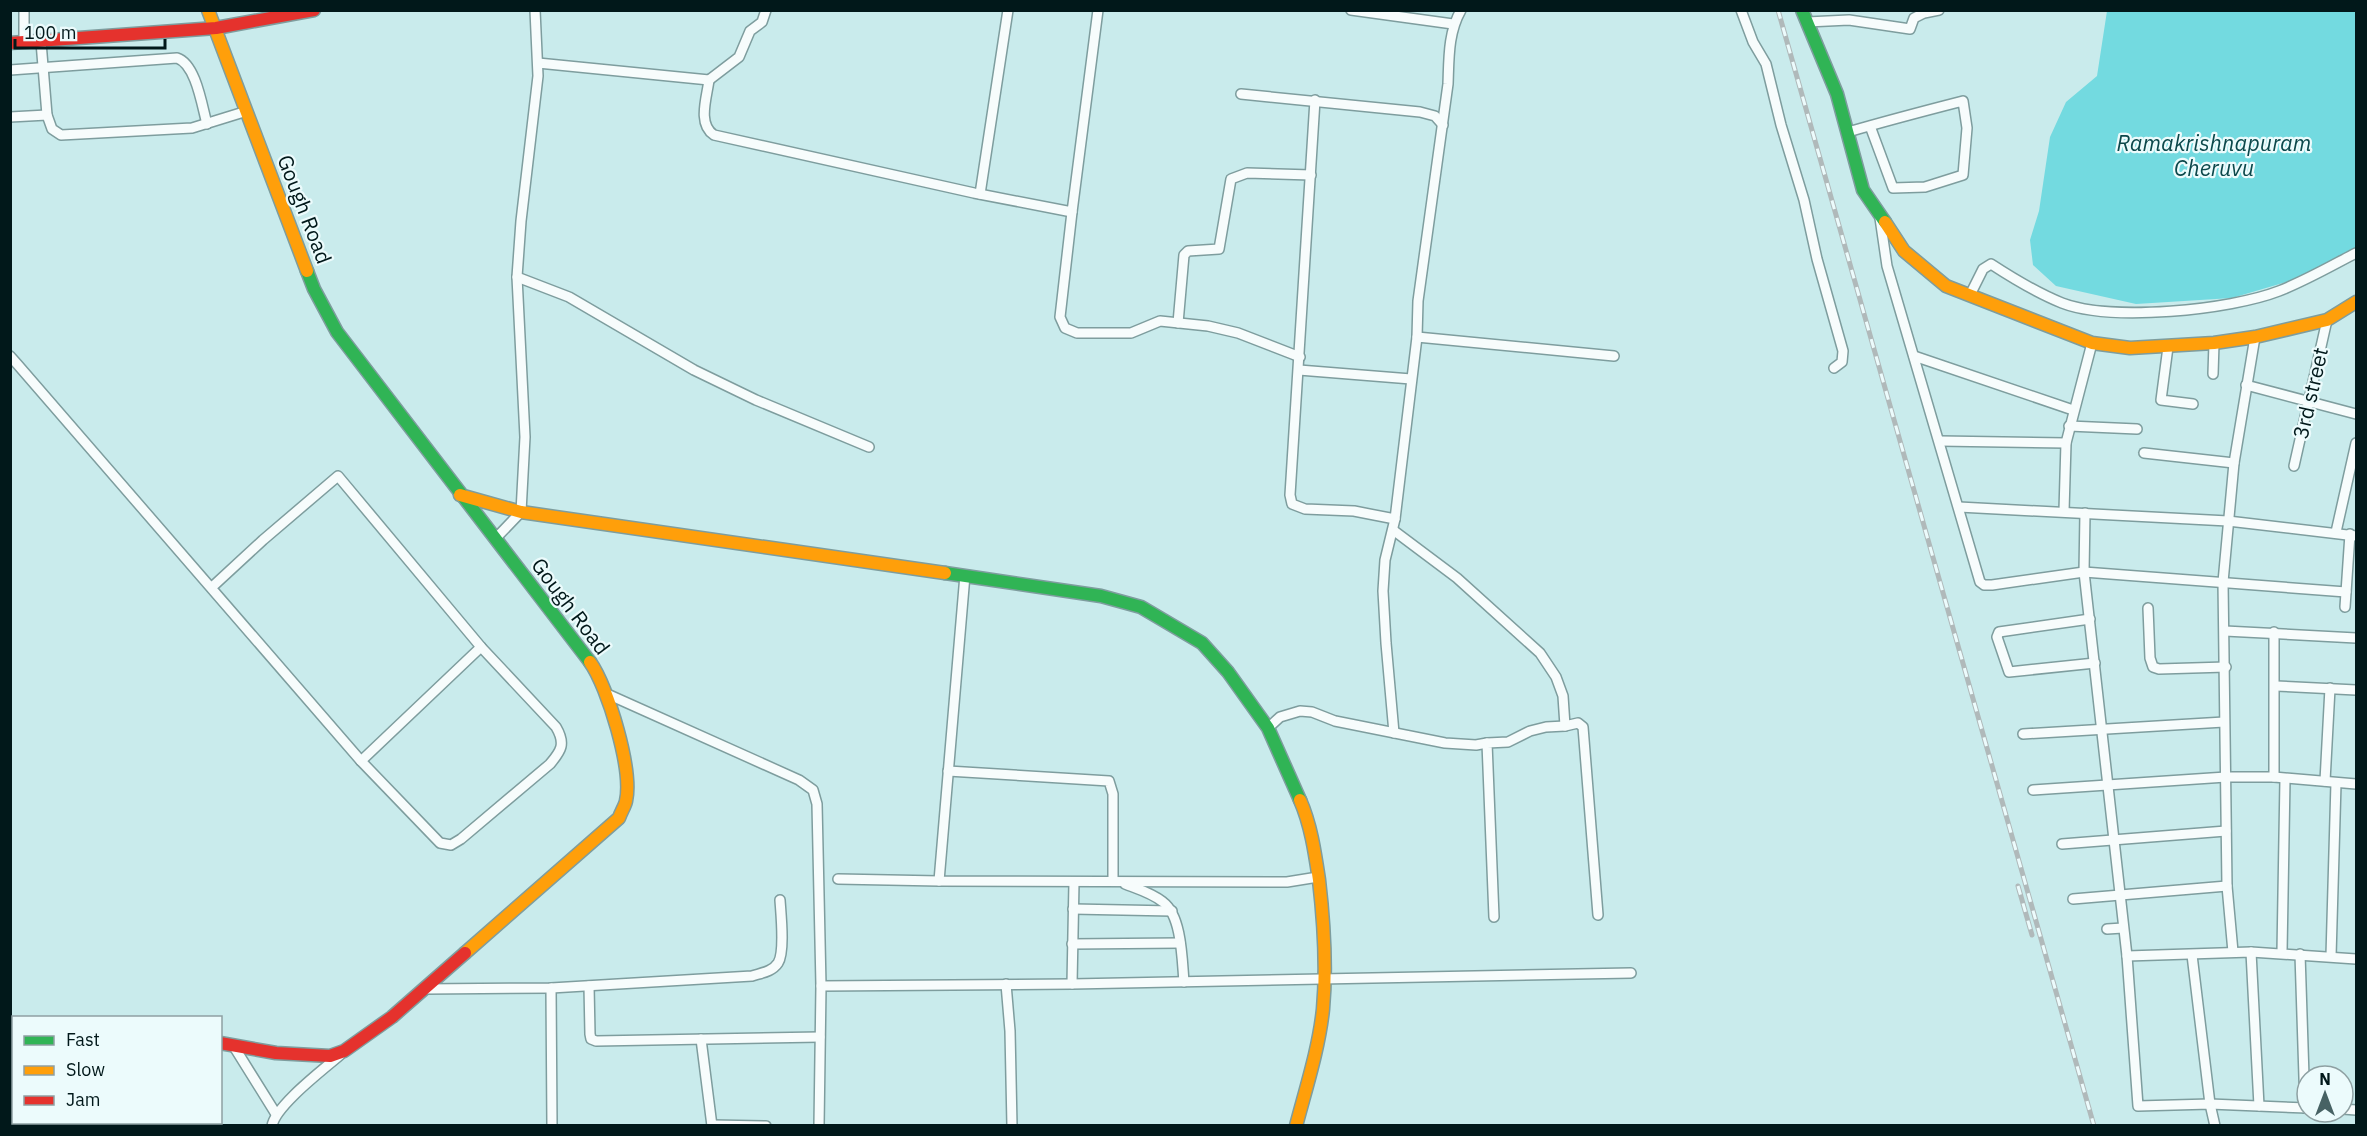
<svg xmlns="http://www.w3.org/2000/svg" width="2367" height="1136" font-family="'IBM Plex Sans',sans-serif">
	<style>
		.water { fill: #73dae0 }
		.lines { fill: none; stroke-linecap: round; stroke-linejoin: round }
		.street-casing { stroke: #7e9d9e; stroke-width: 12 }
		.fast-casing { stroke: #7e9d9e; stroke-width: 15 }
		.slow-casing { stroke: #7e9d9e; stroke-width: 15 }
		.jam-casing { stroke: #7e9d9e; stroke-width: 15 }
		.street { stroke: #f7fcfc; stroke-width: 9 }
		.fast { stroke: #30b455; stroke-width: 12 }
		.slow { stroke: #ff9f0a; stroke-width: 12 }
		.jam { stroke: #e5322d; stroke-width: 12 }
		.rail-casing { stroke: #b0b9ba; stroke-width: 5 }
		.rail { stroke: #ecfbfc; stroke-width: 3; stroke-dasharray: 9; stroke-linecap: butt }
		.labels { text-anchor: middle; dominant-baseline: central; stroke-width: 4.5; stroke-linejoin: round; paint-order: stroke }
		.street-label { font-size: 21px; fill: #01181a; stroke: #ecfbfc }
		.water-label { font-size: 22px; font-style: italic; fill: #0b484b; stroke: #ecfbfc }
	</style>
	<rect width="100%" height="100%" fill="#c9ebec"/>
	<polygon class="water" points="2107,11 2356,11 2356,249 2314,274 2232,298 2136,304 2056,286 2033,265 2030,240 2039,211 2050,137 2066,102 2097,76"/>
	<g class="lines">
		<defs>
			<g id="street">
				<polyline points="1351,10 1453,24"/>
				<polyline points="1741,10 1753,42 1766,64 1781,125 1804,200 1817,259 1843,351 1842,362 1834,368"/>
				<polyline points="1807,22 1849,20 1910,29 1914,18 1924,13 1939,10"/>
				<polyline points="24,42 24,10"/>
				<polyline points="41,42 47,115 52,129 61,135 192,128 247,111"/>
				<polyline points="538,63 709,80 739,57 750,31 762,22 766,10"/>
				<path d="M10,70L177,58C196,64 202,106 207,124"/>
				<path d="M709,80C707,97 697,124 714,135L974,193L1072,212L1098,10"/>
				<polyline points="1241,94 1420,112 1435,116 1443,125"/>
				<polyline points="1315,100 1290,495 1292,504 1305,509 1354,511 1395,519"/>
				<polyline points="10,117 47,115"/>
				<path d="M1848,132C1886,121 1924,111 1963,101L1967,128L1963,175L1925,187L1893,188L1870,126"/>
				<polyline points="980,194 1008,10"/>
				<polyline points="1072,212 1060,317 1065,328 1077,333 1131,333 1160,321 1208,326 1238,333 1300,357"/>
				<polyline points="1880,218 1887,266 1980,582 1984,585 1992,585 2084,572 2346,592"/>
				<polyline points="517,277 569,297 694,370 756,400 869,447"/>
				<path d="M1970,295L1983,269L1991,264C2014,279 2037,293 2062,303C2111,322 2230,310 2279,291C2305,281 2331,266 2356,253"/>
				<polyline points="1178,323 1184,255 1188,251 1219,249 1231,179 1247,173 1311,175"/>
				<polyline points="1417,337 1614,356"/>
				<polyline points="2168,347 2161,400 2193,404"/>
				<path d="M10,356L18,365L361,761L440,843L451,845L461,839L550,764C561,751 566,744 556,727L481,647L338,476L263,540L211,588"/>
				<polyline points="1914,356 2073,410"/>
				<polyline points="1299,370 1411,379"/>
				<polyline points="2213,374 2214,343"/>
				<polyline points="2246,385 2356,414"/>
				<polyline points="2069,426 2137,429"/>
				<polyline points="1940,441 2066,443"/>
				<polyline points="2144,453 2234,463"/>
				<polyline points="2294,466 2327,320"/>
				<polyline points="1959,507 2228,521 2356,536"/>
				<polyline points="2064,511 2066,443 2092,343"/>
				<polyline points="2085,513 2084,572 2127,956 2138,1106 2210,1104 2307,1108"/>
				<polyline points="1393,530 1457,578 1540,653 1556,677 1563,696 1565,726 1578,723 1583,727 1598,915"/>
				<polyline points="2336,532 2356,443"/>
				<polyline points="496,538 521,512 525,437 517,277 521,221 538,76 535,10"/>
				<polyline points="965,575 939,881 1287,882 1318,877"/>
				<polyline points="2345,607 2350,534"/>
				<polyline points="2148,608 2150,658 2153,667 2159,669 2226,667"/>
				<polyline points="2090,619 1999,632 1997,637 2009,672 2095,663"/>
				<polyline points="2225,631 2356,638"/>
				<polyline points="2276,686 2356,690"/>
				<polyline points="605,693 799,780 813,790 817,804 821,986 819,1126"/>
				<polyline points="1268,728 1280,717 1300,711 1312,712 1335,721 1445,743 1476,745 1487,743"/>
				<path d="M1394,733L1386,643L1383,591L1385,560L1395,519L1417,337L1418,301L1448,84C1449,58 1448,33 1461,10"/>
				<polyline points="2023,734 2224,722"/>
				<polyline points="361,761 481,647"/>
				<polyline points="948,771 1109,781 1113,794 1113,881"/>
				<polyline points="2274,777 2274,632"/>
				<polyline points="2325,781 2330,688"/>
				<polyline points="2033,790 2226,777 2274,777 2356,784"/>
				<polyline points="2062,844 2226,831"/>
				<polyline points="838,879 939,881"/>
				<path d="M1125,884C1138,889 1152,893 1163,902C1182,916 1182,960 1184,982"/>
				<polyline points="2073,899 2227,886"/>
				<polyline points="1073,909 1172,911"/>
				<polyline points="1494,917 1487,743 1508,742 1530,731 1546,727 1565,726"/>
				<polyline points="2107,929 2123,928"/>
				<polyline points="1072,944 1180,943"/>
				<polyline points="2233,952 2227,886 2223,582 2234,463 2255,337"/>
				<polyline points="2251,952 2259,1106"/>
				<polyline points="2282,952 2285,779"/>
				<polyline points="2300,954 2305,1108"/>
				<polyline points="2192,955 2210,1104 2215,1126"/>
				<polyline points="2127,956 2251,952 2356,959"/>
				<polyline points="2331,956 2336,783"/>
				<polyline points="1006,984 1010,1031 1012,1126"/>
				<polyline points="1072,984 1074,882"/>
				<polyline points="589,986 590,1034 591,1039 596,1041 820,1037"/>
				<polyline points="821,986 1072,984 1631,973"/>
				<polyline points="551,988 552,1126"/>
				<path d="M424,989L551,988L752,976C761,973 772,972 778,963C785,952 781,915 780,900"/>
				<polyline points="701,1039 712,1126"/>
				<polyline points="233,1045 276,1114"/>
				<polyline points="2343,1109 2356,1110"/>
				<polyline points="712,1125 766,1126"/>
				<path d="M272,1126C275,1106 324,1069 340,1055"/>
			</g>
			<g id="fast">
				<polyline points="1802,10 1837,94 1863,190 1885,222"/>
				<polyline points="307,271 314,289 337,332 590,662"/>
				<polyline points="945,573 1101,596 1141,607 1202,643 1228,672 1268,728 1300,800"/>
			</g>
			<g id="slow">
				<polyline points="208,10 307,271"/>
				<polyline points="1885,222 1904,251 1946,286 2092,343 2130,348 2214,343 2255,337 2327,320 2356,302"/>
				<polyline points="460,495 521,512 945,573"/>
				<path d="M465,953L619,818C621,812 625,806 626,801C633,770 608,687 590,662"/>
				<path d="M1296,1126C1306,1088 1319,1048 1323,1009C1327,965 1324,923 1319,880C1315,853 1311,825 1300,800"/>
			</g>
			<g id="jam">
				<polyline points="10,43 216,28 314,10"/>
				<polyline points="220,1043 276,1053 330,1056 344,1051 392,1017 465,953"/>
				<polyline points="113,1126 116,1122"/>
			</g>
		</defs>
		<use href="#street" class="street-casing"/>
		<use href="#fast" class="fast-casing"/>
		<use href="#slow" class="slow-casing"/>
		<use href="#jam" class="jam-casing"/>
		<use href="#street" class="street"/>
		<use href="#fast" class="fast"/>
		<use href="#slow" class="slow"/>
		<use href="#jam" class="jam"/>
		<defs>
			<g id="rail">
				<polyline points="1778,10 2094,1126"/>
				<polyline points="2018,886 2032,935"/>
			</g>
		</defs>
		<use href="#rail" class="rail-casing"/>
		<use href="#rail" class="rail"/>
	</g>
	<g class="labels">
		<g class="street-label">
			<text transform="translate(305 209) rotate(69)">Gough Road</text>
			<text transform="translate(2310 393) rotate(-77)">3rd street</text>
			<text transform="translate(571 606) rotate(53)">Gough Road</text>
		</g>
		<g class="water-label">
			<text x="2214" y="142">Ramakrishnapuram<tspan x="2214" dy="25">Cheruvu</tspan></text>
		</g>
	</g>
	<rect width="2367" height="1136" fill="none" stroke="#01181a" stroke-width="24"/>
	<rect x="12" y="1016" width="210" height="108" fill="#ecfbfc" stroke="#8ea0a2" stroke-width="1.5"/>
	<rect x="24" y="1036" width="30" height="9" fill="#30b455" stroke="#8ea0a2" stroke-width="1.5"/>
	<text x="66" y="1046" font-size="18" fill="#01181a">Fast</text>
	<rect x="24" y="1066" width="30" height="9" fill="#ff9f0a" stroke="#8ea0a2" stroke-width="1.5"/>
	<text x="66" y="1076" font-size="18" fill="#01181a">Slow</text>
	<rect x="24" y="1096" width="30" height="9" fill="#e5322d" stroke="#8ea0a2" stroke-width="1.5"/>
	<text x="66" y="1106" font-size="18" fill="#01181a">Jam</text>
	<g transform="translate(2325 1094)"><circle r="28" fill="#ecfbfc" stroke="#8ea0a2" stroke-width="1.5"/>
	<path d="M0-4.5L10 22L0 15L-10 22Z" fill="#476264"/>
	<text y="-9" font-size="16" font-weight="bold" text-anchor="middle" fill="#01181a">N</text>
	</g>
	<path d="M15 39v9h150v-9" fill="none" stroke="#01181a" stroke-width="3"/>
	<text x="24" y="39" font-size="18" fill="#01181a" stroke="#ecfbfc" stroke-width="4.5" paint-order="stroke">100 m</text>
</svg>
